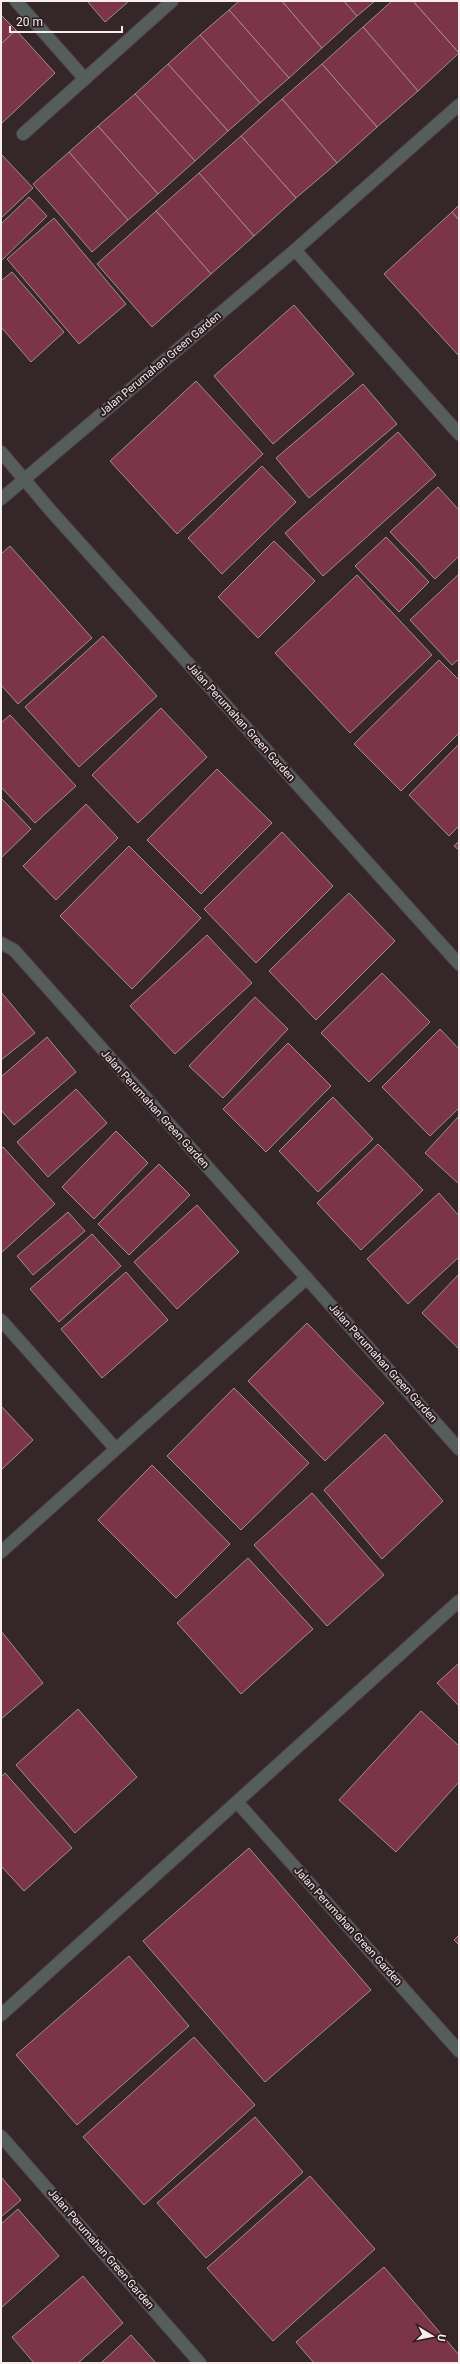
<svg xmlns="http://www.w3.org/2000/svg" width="460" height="2364" font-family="Roboto,sans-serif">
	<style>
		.building { fill: #7b344a; stroke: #a08e92 }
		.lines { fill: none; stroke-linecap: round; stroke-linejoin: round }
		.minor-casing { stroke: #504245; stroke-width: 14 }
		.minor { stroke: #565e5c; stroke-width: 12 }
		.labels { text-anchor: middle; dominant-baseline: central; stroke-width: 4; stroke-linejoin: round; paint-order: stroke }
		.street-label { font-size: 11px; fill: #f7edef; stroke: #2b1d20 }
	</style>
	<rect width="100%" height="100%" fill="#352629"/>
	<g class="building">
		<polygon points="87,1 129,1 105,22"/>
		<polygon points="239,1 282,1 322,48 289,78 229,10"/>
		<polygon points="282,1 344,1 357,16 322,48"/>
		<polygon points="344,1 375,1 357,16"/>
		<polygon points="392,1 413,1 459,53 418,91 363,27"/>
		<polygon points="413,1 459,1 459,53"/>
		<polygon points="229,10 289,78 260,103 200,35"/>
		<polygon points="1,15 16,30 1,44"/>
		<polygon points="363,27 418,91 377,127 322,64"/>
		<polygon points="16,30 55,73 1,124 1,44"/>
		<polygon points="200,35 260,103 228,131 168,64"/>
		<polygon points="168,64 228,131 195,161 135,94"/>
		<polygon points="322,64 377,127 337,163 282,99"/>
		<polygon points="135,94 195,161 158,194 98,126"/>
		<polygon points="282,99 337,163 296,198 241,136"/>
		<polygon points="98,126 158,194 128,220 69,152"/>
		<polygon points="241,136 296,198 254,236 199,173"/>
		<polygon points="69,152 128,220 92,252 33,184"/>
		<polygon points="1,154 33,188 1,218"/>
		<polygon points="199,173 254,236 211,274 156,211"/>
		<polygon points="29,197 47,216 1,261 1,224"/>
		<polygon points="459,205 459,220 452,212"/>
		<polygon points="156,211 211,274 152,327 97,264"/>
		<polygon points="452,212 459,220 459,356 384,274"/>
		<polygon points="54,218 126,304 79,344 7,259"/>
		<polygon points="12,272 64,332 31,362 1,327 1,281"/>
		<polygon points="294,305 354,374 273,444 214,376"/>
		<polygon points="196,381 263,454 177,534 110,461"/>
		<polygon points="363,384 397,424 309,498 276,458"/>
		<polygon points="398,432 436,475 323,576 285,533"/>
		<polygon points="262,466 296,502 222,574 188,538"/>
		<polygon points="438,487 459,510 459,556 435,579 390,532"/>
		<polygon points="386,537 429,582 399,612 355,566"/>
		<polygon points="274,541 315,581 258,638 218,597"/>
		<polygon points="10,546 92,638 18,704 1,685 1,554"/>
		<polygon points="459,574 459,659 452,665 410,620"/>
		<polygon points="357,575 432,655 350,733 275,653"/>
		<polygon points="103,636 157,696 79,767 25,707"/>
		<polygon points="439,660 459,680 459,733 401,791 354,744"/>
		<polygon points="161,708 207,757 138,823 92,775"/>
		<polygon points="10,715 76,786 35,823 1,787 1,723"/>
		<polygon points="459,744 459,826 449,836 409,795"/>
		<polygon points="217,769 272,823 201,894 147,840"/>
		<polygon points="1,798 31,829 1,858"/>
		<polygon points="86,804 118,838 56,900 23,866"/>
		<polygon points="282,832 333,886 256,963 204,909"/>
		<polygon points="459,841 459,850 454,846"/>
		<polygon points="129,846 201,918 132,989 60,916"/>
		<polygon points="349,893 395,941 316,1020 269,971"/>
		<polygon points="207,935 252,983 175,1054 130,1006"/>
		<polygon points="382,973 430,1022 369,1082 321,1033"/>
		<polygon points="1,992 35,1033 1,1060"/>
		<polygon points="255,997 288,1029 223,1098 189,1066"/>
		<polygon points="440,1029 459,1049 459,1108 430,1136 382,1087"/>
		<polygon points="47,1037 76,1072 14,1125 1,1110 1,1077"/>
		<polygon points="288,1043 331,1086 266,1152 223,1109"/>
		<polygon points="76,1089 107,1123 48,1177 17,1142"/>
		<polygon points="333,1097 373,1139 318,1192 279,1151"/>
		<polygon points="459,1116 459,1184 425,1153"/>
		<polygon points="116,1131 148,1163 94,1219 62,1187"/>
		<polygon points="378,1144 423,1190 361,1250 317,1203"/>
		<polygon points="3,1147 55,1204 1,1253 1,1149"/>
		<polygon points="159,1164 190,1195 129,1255 98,1224"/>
		<polygon points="439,1193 459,1216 459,1257 408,1304 367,1259"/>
		<polygon points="197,1205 239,1252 177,1309 134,1262"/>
		<polygon points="68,1212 85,1231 33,1275 17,1256"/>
		<polygon points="92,1234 121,1266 59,1322 30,1289"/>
		<polygon points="126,1272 168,1320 102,1378 61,1329"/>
		<polygon points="459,1274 459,1349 422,1313"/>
		<polygon points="307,1323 384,1403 325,1461 248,1381"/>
		<polygon points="234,1388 309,1463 241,1530 167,1456"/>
		<polygon points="1,1406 33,1440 1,1470"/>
		<polygon points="385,1434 443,1501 382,1559 324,1490"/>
		<polygon points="152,1465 230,1544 176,1598 98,1520"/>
		<polygon points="312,1493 384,1575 327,1626 254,1545"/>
		<polygon points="248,1558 313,1629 241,1694 177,1623"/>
		<polygon points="1,1631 43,1683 1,1719"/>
		<polygon points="459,1663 459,1706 437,1683"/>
		<polygon points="78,1709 137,1777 75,1833 16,1765"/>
		<polygon points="421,1711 459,1746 459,1782 396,1852 339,1800"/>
		<polygon points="5,1773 72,1848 24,1891 1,1866 1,1777"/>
		<polygon points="249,1848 371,1990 265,2082 143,1941"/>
		<polygon points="459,1935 459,1945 454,1940"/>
		<polygon points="129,1956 189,2026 77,2125 16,2055"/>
		<polygon points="194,2037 255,2105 144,2205 83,2137"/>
		<polygon points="255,2117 303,2172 206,2258 157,2203"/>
		<polygon points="310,2176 375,2249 273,2341 207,2268"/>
		<polygon points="1,2177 21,2200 1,2217"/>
		<polygon points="18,2209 59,2256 1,2308 1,2224"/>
		<polygon points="384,2267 459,2355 459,2363 314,2363 296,2342"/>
		<polygon points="83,2276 123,2323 78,2363 34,2363 12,2337"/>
		<polygon points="131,2335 156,2363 101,2363"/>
	</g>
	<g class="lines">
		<defs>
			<g id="minor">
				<polyline points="16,1 85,79"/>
				<polyline points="23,134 172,1"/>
				<polyline points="295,250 459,434"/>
				<polyline points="1,452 51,511 459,964"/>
				<polyline points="1,499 295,250 459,105"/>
				<polyline points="1,943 14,950 459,1449"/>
				<polyline points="1,1320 115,1448"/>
				<polyline points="1,1552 307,1278"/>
				<polyline points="237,1802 459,2051"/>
				<polyline points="1,2015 459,1601"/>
				<polyline points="1,2136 200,2363"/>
			</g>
		</defs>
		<use href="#minor" class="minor-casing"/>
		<use href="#minor" class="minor"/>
	</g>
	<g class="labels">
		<g class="street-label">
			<text transform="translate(160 364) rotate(-40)">Jalan Perumahan Green Garden</text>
			<text transform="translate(241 722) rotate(48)">Jalan Perumahan Green Garden</text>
			<text transform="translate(155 1109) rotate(48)">Jalan Perumahan Green Garden</text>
			<text transform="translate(383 1363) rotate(48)">Jalan Perumahan Green Garden</text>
			<text transform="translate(348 1926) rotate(48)">Jalan Perumahan Green Garden</text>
			<text transform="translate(101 2249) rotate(49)">Jalan Perumahan Green Garden</text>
		</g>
	</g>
	<rect width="460" height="2364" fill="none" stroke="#f7edef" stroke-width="4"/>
	<g transform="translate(432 2336) rotate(100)" stroke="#2b1d20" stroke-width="3" paint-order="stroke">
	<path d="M0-3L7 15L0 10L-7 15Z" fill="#f7edef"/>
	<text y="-6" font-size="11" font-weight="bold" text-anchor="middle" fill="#f7edef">U</text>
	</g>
	<path d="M10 26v6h112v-6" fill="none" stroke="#f7edef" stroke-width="2"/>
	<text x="16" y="26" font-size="12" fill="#f7edef" stroke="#2b1d20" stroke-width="3" paint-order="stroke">20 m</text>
</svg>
